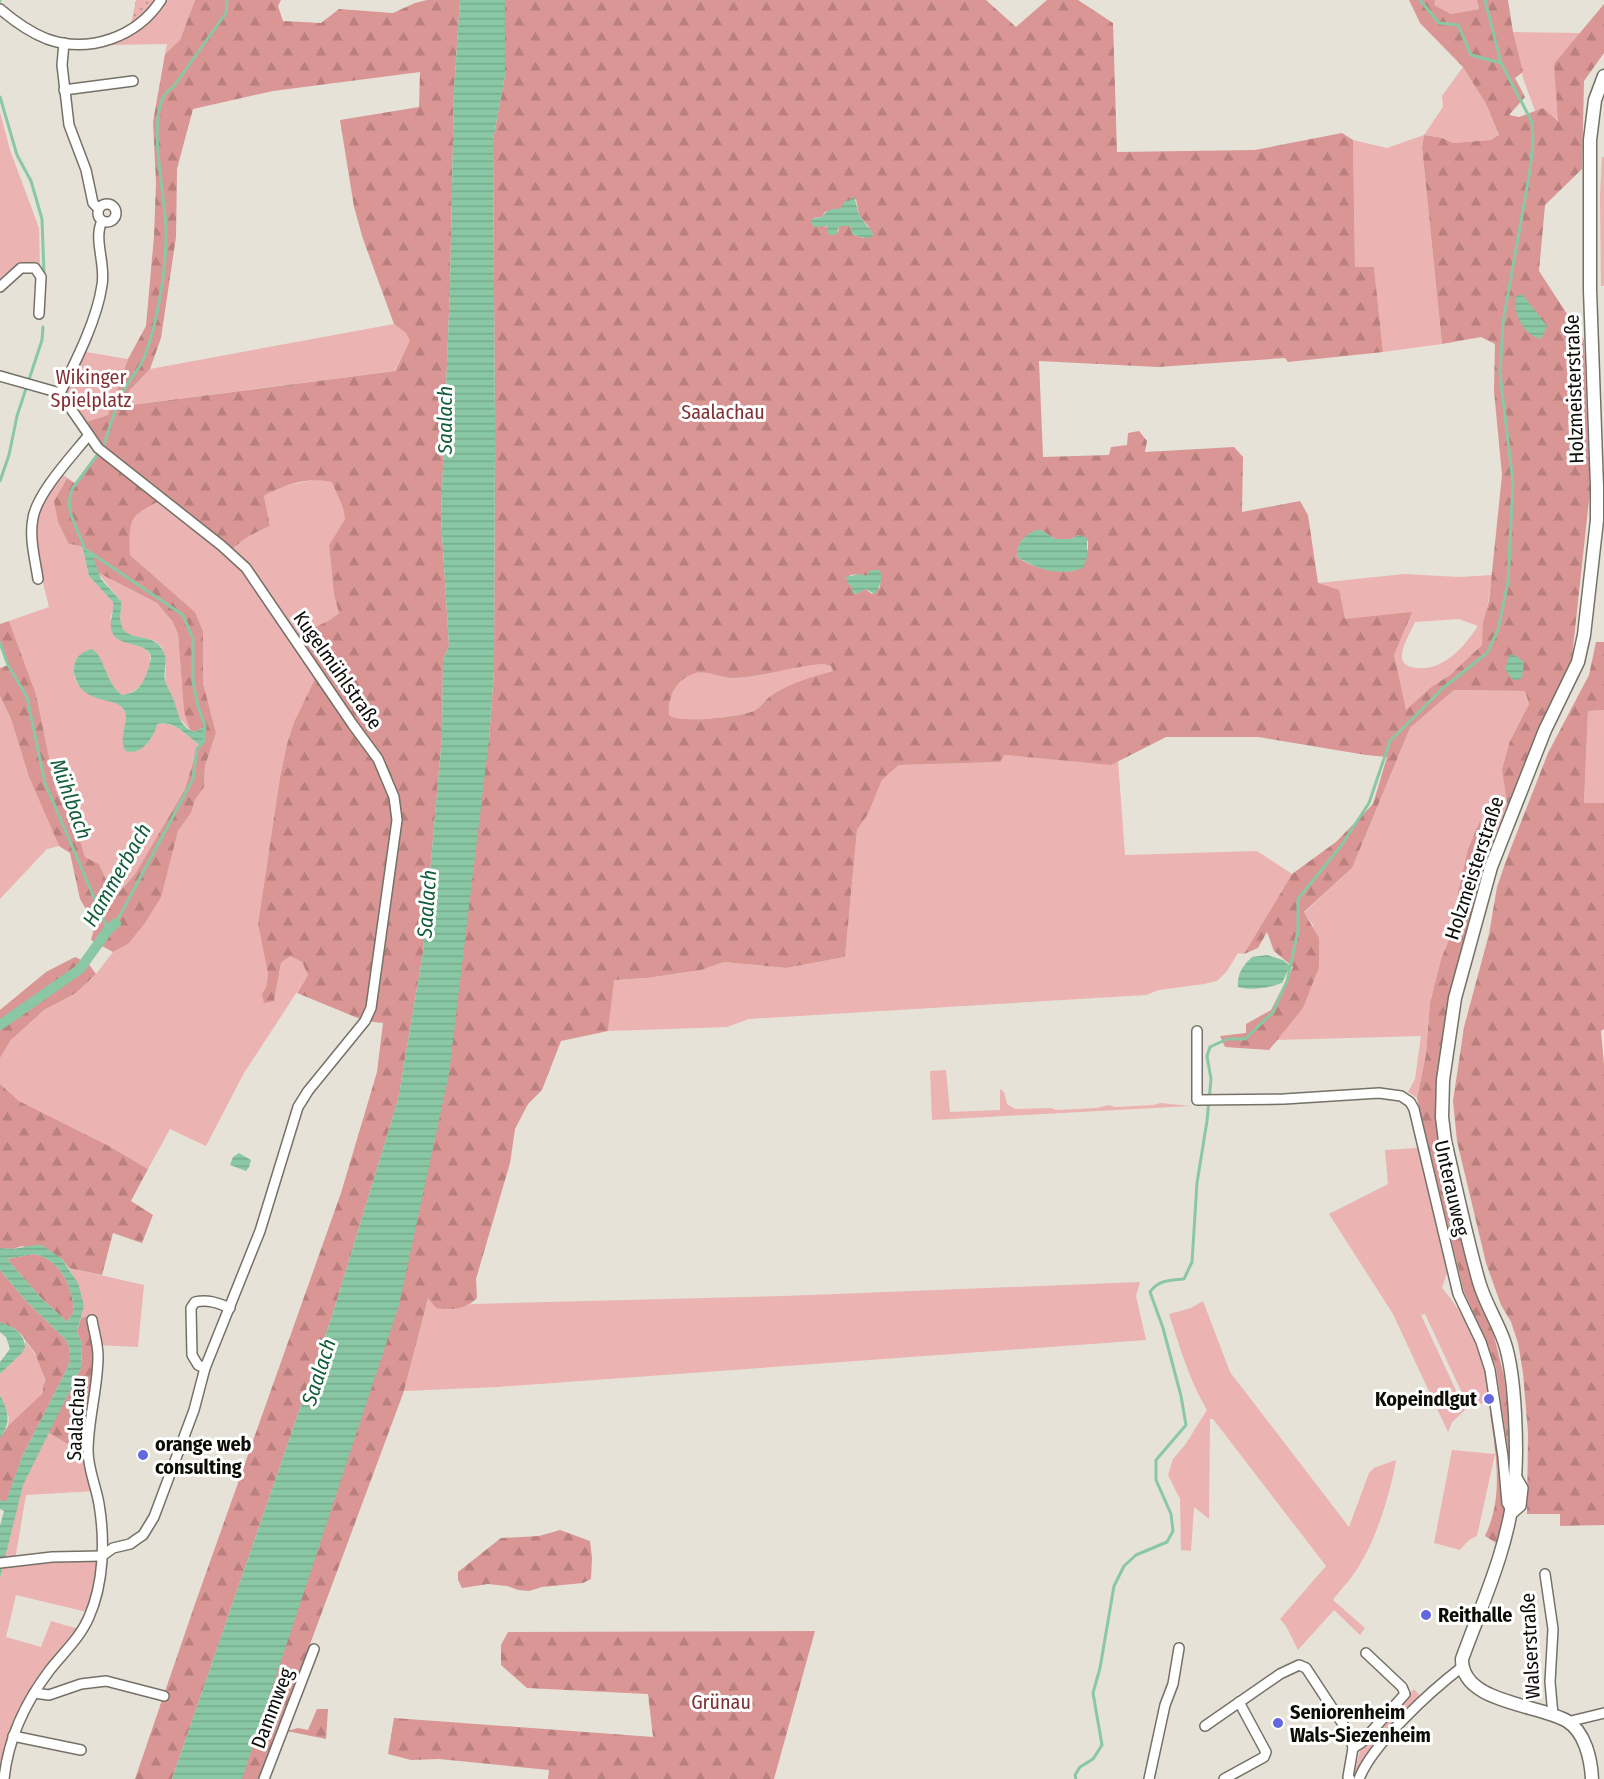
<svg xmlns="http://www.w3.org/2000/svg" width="1604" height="1779" font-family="'Fira Sans Condensed',sans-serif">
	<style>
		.green { fill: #ebb3b1; fill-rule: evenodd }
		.forest { fill: url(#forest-firs); fill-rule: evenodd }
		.garden { fill: url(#garden-dots) }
		.water { fill: url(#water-rules); fill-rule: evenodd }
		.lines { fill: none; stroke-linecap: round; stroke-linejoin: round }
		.stream { stroke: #8ac8a5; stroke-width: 3 }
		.canal { stroke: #8ac8a5; stroke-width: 10 }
		.minor-casing { stroke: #757167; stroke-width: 12 }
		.tertiary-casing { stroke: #757167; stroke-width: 15 }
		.minor { stroke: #fff; stroke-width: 9 }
		.tertiary { stroke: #fff; stroke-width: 12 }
		.poi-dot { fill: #6367e0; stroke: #fff; stroke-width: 2 }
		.labels { text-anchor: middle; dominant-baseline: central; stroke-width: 6; stroke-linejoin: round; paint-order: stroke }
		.park-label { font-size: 20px; fill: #813134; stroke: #fff }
		.street-label { font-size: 20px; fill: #0d0c09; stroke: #fff }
		.poi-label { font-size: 20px; font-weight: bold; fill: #0d0c09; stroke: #fff; text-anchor: start }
		.water-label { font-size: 21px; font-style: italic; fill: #145d3c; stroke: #fff }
	</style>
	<defs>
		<pattern id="forest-firs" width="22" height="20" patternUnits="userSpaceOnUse" patternTransform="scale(1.5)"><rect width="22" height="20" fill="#d99694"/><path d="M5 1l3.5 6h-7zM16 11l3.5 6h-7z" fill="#b9807e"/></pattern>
		<pattern id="garden-dots" width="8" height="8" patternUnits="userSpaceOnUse" patternTransform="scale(1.5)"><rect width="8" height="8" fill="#ebb3b1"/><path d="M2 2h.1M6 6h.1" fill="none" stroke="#c89997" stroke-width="1.8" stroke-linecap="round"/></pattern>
		<pattern id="water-rules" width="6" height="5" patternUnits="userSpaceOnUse" patternTransform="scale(1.5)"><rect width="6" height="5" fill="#8ac8a5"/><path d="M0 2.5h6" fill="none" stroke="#76ab8d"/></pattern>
	</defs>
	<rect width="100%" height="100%" fill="#e6e2d7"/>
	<g class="green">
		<polygon points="161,0 195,0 180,40 165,54 167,44 110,45 106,41 122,35"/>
		<polygon points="1435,0 1477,0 1479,9 1451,14 1433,5"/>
		<polygon points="1513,32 1581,33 1555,64 1559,121 1543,109 1535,111 1523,78"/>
		<polygon points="1463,67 1486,104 1499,136 1491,140 1452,143 1442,138 1424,135 1422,147 1442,344 1383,352 1374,267 1355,268 1353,140 1387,148 1424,135 1443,107 1442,96"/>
		<polygon points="0,112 10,150 39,228 40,267 26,267 0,287"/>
		<polygon points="1602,157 1604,157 1604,286 1601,286 1600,196"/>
		<polygon points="394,324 406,333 411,341 394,371 123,406 130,390 150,369"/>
		<polygon points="80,351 128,359 108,415 80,424 60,393"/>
		<path d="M60,472L67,478L54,501L82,545L89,576L113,602L114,607L110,619L149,653C155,671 140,693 122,695C104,682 107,659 90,649C75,656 68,673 80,687C87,694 110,702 120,704C131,716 122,733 123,747H143L151,739L157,724C175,721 186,736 200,745L197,749L185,789L135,874L113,898L99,864L85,857L79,837L56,791L36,694L9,621L49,607L33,542V517Z"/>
		<path d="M320,479L332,481L343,508L345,519L329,545L334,595L339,613L330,620L315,670L314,681L294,722L287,744L280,777L258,924L268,974L266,987L262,994L274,1001L281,963L290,956L302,962L308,975L244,1073L206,1146L170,1129L148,1169L109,1146L19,1101L0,1084V1058L11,1040L44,1010L76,993L96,974L113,952L128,944L171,856L178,831L191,813L195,800L204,787L205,766L216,733L203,683V631L195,612L130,555C129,518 129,516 162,500L229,551L249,536L270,526L264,496L281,486Z"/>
		<polygon points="97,572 157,603 172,621 178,634 184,712 190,730 177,715 174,700 165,682 166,666 162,647 155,641 129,635 123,630 120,623 121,601"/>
		<path d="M1404,574L1459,577L1492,575L1482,645L1450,675L1430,688L1406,710L1318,583ZM1459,619L1478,626C1463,648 1442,674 1411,667C1406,665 1402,663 1402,657C1401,647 1411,632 1415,622Z"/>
		<path d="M823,664L831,666L833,671C813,677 790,683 772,695C764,700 761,709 751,712C737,717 678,724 669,715C668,697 675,681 693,674C706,669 721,679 734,678C764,677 793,666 823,664Z"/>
		<polygon points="1454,690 1525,691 1529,704 1510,741 1508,808 1486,860 1480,822 1468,849 1458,892 1452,932 1441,959 1430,1003 1426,1054 1417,1098 1408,1092 1415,1079 1421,1036 1276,1040 1303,1008 1313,925 1304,913 1352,868 1410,728"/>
		<polygon points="0,696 11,719 29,777 59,846 47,849 0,899"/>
		<polygon points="1604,710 1604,803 1584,804 1588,711"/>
		<polygon points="1003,755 1111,764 1118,761 1125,855 1257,851 1292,874 1244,954 1238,953 1227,971 1217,981 1204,984 1159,990 1146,995 749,1019 727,1027 608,1031 613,980 647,978 701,970 724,962 786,968 845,957 857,830 868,814 882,780 899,765 999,762"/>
		<polygon points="946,1070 950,1112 1000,1110 1000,1089 1004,1092 1007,1104 1015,1109 1051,1108 1056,1110 1097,1108 1109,1105 1115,1107 1153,1105 1161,1103 1190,1106 932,1120 930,1071"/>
		<path d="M1418,1148L1447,1273L1442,1288C1470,1320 1484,1358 1492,1399L1469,1408L1425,1314L1421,1315L1465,1410L1452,1422L1448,1432L1393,1314L1329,1214L1388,1184L1385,1150Z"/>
		<path d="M69,1268L144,1285L138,1347L97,1345L89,1316L81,1318C85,1299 78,1284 69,1268Z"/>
		<polygon points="1140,1282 1136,1296 1146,1340 497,1387 404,1391 428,1297 447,1310 472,1304 785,1296"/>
		<path d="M1203,1301L1230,1372L1349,1527L1369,1473L1374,1468L1396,1460C1391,1492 1376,1539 1359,1566C1352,1578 1341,1589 1333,1600L1365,1628L1360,1635L1334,1610L1298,1650L1286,1626L1280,1619L1326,1566L1213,1419H1210L1209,1519L1194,1507L1191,1551L1181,1550L1180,1499L1168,1475L1173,1459L1185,1445L1207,1410C1189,1380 1180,1347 1169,1314L1191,1308Z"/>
		<path d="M25,1341C36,1354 50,1375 42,1393C38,1402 16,1418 8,1426L9,1417L0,1395V1374C8,1365 26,1354 25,1341Z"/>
		<polygon points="48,1432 88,1457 96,1491 26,1495 15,1560 102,1556 91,1613 16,1595 6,1637 41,1647 51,1621 82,1630 40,1683 0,1779 0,1578 22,1485"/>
		<polygon points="1452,1450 1495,1454 1477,1536 1469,1540 1460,1550 1434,1543"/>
		<polygon points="1414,1689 1421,1697 1368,1754 1353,1779 1361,1747"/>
	</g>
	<g class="forest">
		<path d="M195,0H281L278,6L283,21L321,23L339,9L393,13L415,3L427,0H460L454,90L450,287L441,517L449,646L443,660L442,736L423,953L398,1100L333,1313L172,1779H135L195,1604L341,1193L377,1072L383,1023L365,1021L297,993L308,975L302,962L290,956L281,963L274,1001L264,1003L262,994L266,987L268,974L258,924L280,777L287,744L294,722L314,681L315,670L293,638L330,620L339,613L334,595L329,545L345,519L343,508L332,482C308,477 285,484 264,496L270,526L249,536L229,551L162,500C129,516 129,518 130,555L195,612L203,631V683L216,733L205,766L204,787L195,800L191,813L178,831L161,897L145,923L128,944L113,952L91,940L95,925L80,899L70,853L59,846L29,777L11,719L0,696V668L8,665L0,643V624L9,621L36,694L56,791L79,837L85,857L99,864L114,898L135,874L185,789L197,749L204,741V727L195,732L190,730L184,712L178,634L172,621L157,603L97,572C92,553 90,546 69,544L58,522L54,501L67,478L76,484L104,445L93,444L80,424L108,415L128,359L146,326L154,236L156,182L153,122L165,54L180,40ZM420,72L419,107L340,120L354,207L363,239L394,324L406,333L410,341L395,371L123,406L130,390L150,369L161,338L176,237L177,169L193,109L273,91Z"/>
		<path d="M505,0H986L1016,27L1047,0H1078L1113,23L1117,152L1255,150L1342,133L1353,140L1355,267H1374L1383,352L1288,362L1285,358L1158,367L1039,361L1043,457L1109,455L1111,447L1127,445L1128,433L1139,431L1147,441L1145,452L1234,447L1243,457L1242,512L1300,501L1308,515L1318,583L1339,590L1345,619L1412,612L1394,655L1406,710L1430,688L1450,675L1482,645L1483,623L1489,601L1502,475L1494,391L1495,344L1481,337L1442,344L1422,147L1424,135L1442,138L1453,143L1491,140L1499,135L1486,104L1463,67L1420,23L1409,0H1435L1434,5L1451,14L1479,9L1477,0H1508L1513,32L1523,72L1515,78L1525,97L1509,115L1519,117L1543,108L1558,121L1554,64L1604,4V53L1584,81L1582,169L1545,205L1539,271L1584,340L1590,491L1571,666L1508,808L1502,770L1510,741L1529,704L1525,691L1454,690L1410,728L1352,868L1304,912L1319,938V967L1303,1008L1269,1050L1225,1047L1220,1036L1246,1033V1024L1271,1010L1293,967L1274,951L1267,932L1258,948L1244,954L1292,874L1336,842L1373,804L1387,757L1366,755L1258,737H1166L1111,765L1004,755L1000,762L899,765L882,780L868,814L857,830L845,957L786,968L724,962L701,970L647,978L614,980L608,1031L561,1041L542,1090L528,1104L515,1129L510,1163L476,1279L477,1298C467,1309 450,1311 436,1308L428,1298L404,1391L260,1779H241L489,740L494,671L495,429L493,140L505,76ZM856,199L859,215L869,227L864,238L853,235L850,226H839L838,232L822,225L814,218L822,217L825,212L840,209ZM1041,530L1055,539H1071L1078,535L1088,541V549L1074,571C1052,572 1035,569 1017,557C1016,542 1027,533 1041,530ZM881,573L880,587L872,594L865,589L854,594L850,575L859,574L866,576ZM823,664L831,666L833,671C812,677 790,683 772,695C764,700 761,709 751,712C737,717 678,724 669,715C668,697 675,681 693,674C706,669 721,679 734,678C764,677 793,666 823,664Z"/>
		<polygon points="1596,642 1604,642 1604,710 1588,711 1584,803 1604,803 1604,1029 1601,1031 1604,1065 1604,1525 1560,1526 1560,1514 1527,1514 1528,1433 1523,1373 1518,1343 1511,1322 1501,1305 1486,1263 1457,1141 1453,1101 1464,1027 1489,934 1497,887 1507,858 1548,753 1589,675"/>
		<polygon points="1480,821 1486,860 1449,997 1437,1079 1436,1117 1438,1142 1444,1168 1473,1283 1492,1328 1504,1376 1508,1409 1509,1456 1496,1368 1486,1340 1464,1292 1417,1098 1426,1054 1430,1003 1441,959 1452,932 1458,892 1468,849"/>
		<polygon points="75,957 88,963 96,974 76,993 44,1010 11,1040 0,1058 0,1010 46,972"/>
		<polygon points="0,1084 19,1101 109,1146 148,1169 131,1201 153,1215 142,1243 113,1233 102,1275 69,1268 62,1259 22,1246 13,1249 0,1248"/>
		<path d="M33,1254C60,1258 72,1286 74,1311L67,1322L41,1298L7,1259Z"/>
		<path d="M0,1270L26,1301L66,1340C71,1349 71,1357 68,1367L22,1457L6,1503L0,1500V1438L8,1426L42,1394L45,1379L35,1353L21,1334L15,1329L0,1322Z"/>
		<path d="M89,1316C103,1339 90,1427 88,1457L48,1432L81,1368L82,1343L77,1332L81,1318Z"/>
		<path d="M1494,1412L1504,1503V1517L1498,1544L1485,1536C1504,1497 1496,1455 1490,1413Z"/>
		<polygon points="560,1530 590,1541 592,1558 591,1579 583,1583 542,1587 529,1591 518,1590 507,1586 488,1584 462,1588 458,1580 458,1572 501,1538 539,1536"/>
		<polygon points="815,1631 774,1779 548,1779 549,1770 439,1759 411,1760 388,1754 394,1718 653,1737 648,1694 527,1688 501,1665 501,1645 508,1632"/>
		<polygon points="317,1709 328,1709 326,1739 287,1731 298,1728 308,1730"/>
	</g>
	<polygon class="garden" points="136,0 161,0 152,13 131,24"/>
	<g class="water">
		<polygon points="460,0 505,0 505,76 493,140 495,429 494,671 489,740 449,1074 399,1305 242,1779 172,1779 333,1313 398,1100 423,953 442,736 443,660 449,646 441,517 450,287 454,90"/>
		<path d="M854,196L859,215L874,235C867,241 861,236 853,235L850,226H839L836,235H829L827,231V226L814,227L812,224V219L822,217C827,210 832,208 840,209L845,201H849Z"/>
		<path d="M1522,294L1547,326L1541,339C1523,335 1512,312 1516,296Z"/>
		<path d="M1037,530H1041L1055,539H1071L1078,535L1087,538V557L1083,568C1059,577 1037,569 1017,557C1016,544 1025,534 1037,530Z"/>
		<path d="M82,545L92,553L101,579L121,601C122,608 119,616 121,624C125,644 156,630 164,653C168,662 163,672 165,681C167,687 171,693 173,698C178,711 179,728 195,732L205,726L204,741L200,745C186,736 175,720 157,724C154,738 141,756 126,751C117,739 130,723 124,710C117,695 81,707 74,673C74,669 74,664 76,660C79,654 85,651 91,649C104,653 105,683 122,695C139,693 144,682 149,667C150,663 152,658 150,654C142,641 121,647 113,634C107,623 115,612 113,602L89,576Z"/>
		<path d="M871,570H880C883,579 880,587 875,594L865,589L859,593L853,594L852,586L848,584L846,577L859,574L866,576Z"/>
		<polygon points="1513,654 1524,662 1522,678 1517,680 1512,679 1505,669 1509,656"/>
		<path d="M1267,955L1283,960L1290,966L1282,983C1268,988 1253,991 1238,987C1237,973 1243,966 1252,957Z"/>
		<polygon points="239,1153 251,1160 249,1167 246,1171 230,1165 233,1157"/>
		<path d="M35,1245H42L62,1259L78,1283L84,1306L77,1332L82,1343L81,1368L23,1485L0,1578V1526L4,1511L0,1509V1500L6,1502L22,1457L68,1367C71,1357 71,1349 66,1340L26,1301L0,1270V1248L13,1249ZM33,1254C60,1258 72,1286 74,1311L67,1322L41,1298L7,1259Z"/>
		<path d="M0,1322C13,1327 24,1332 25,1347L22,1353L0,1374V1362L10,1349L6,1337L0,1332Z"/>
		<path d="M0,1395C8,1411 12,1422 0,1438Z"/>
	</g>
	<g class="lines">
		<g class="stream">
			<polyline points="1420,0 1439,23 1458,25 1471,55 1501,63"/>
			<polyline points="0,1 0,0"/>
			<polyline points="0,97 17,155 31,181 42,219 44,274"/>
			<path d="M104,445C109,429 114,413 120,397C126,383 138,372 144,358C158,323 167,265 166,228C165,194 148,124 164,96C166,92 171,89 174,86L226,13L227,0"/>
			<polyline points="98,454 72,489 69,502 71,515 85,549 183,615 193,639 193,681 198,706 205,726 204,741 197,749 193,779 116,923"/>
			<polyline points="0,481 9,455 17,416 42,340 43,327"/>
			<polyline points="0,643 8,665 27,697 45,783 108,930"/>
			<path d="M1076,1779L1075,1775L1080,1767L1093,1759L1102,1745L1093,1693L1100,1668L1114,1586L1124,1566L1136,1555L1167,1542L1173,1531L1171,1514L1156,1480V1460L1186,1425L1181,1396L1163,1328L1150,1292C1158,1280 1171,1280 1184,1279L1192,1262L1197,1183L1207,1121L1211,1079L1207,1056L1210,1047L1227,1039H1245L1273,1012L1287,981L1298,931V899L1341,846L1369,803L1390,741L1443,688L1487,653L1498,630L1508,582L1513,483L1500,374L1503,323L1530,170L1533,142L1532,122L1501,63L1485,0"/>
		</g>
		<polyline class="canal" points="0,1025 80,969 108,930 116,923"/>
		<defs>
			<g id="minor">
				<path d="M0,9C14,21 29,32 47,39C89,54 137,37 161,0"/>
				<polyline points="64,43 62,65 69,125 86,170 93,203 98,208"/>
				<polyline points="64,90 133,81"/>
				<circle cx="107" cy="213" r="9"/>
				<polyline points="0,287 21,268 35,268 41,277 39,314"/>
				<polyline points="0,376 60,393 98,448 222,546 246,568 353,725 378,759 394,797 397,820 371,1008 365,1021 308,1091 298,1107 260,1231 205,1368 194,1410 154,1517 143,1535 137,1539 130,1544 113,1548 102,1556"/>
				<path d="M60,393C76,361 97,320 102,285C106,264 93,239 102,221"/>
				<path d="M38,579C35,559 29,537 33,518C37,493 72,456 88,436"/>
				<polyline points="1197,1031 1197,1100 1284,1099 1379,1093 1401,1096 1410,1102 1414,1109 1458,1294 1481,1342 1490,1370 1503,1457 1507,1503 1513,1513 1521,1506 1523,1488 1515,1474"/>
				<path d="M205,1368L198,1365L192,1355L191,1308L195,1302C208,1299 218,1303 230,1308"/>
				<polyline points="0,1563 52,1557 102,1556"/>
				<polyline points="1545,1574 1553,1629 1550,1682 1553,1715"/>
				<polyline points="34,1693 49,1695 81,1684 106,1681 164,1696"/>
				<polyline points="1567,1722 1604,1713"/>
				<polyline points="1205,1726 1280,1674 1299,1665 1306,1668 1350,1735 1353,1748 1348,1777 1350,1779"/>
				<polyline points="13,1736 81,1750"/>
				<polyline points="1353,1748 1361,1743 1405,1694 1402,1687 1366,1653"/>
				<path d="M4,1779C8,1740 25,1703 49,1671C63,1653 80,1638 89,1617C104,1583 105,1540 99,1504C96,1486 88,1469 88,1451C88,1419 98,1388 98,1356C98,1344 94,1332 92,1320"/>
				<polyline points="264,1779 314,1649"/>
				<polyline points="1149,1779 1165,1705 1173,1684 1179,1648"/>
				<polyline points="1224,1779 1264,1757 1266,1752 1239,1702"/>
				<path d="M1359,1779C1372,1744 1432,1690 1462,1667"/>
			</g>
			<path id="tertiary" d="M1592,1779C1591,1759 1585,1732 1567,1721C1538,1704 1461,1703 1462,1659C1482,1604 1508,1548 1514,1490C1518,1453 1516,1375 1504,1341C1497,1321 1485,1303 1479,1282C1466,1236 1456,1188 1445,1141L1442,1117L1443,1080L1455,998L1491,867L1545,730L1578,662L1584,635L1597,520V487L1590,290V140L1595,100L1604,76"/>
		</defs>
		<use href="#minor" class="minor-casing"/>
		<use href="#tertiary" class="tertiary-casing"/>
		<use href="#minor" class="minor"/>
		<use href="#tertiary" class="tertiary"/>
	</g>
	<g class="poi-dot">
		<circle cx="1489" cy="1399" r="6"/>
		<circle cx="143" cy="1455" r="6"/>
		<circle cx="1426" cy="1615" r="6"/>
		<circle cx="1278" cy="1723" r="6"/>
	</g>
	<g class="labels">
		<g class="park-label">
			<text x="91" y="377">Wikinger<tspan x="91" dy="23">Spielplatz</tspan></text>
			<text x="723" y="412">Saalachau</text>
			<text x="721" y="1702">Grünau</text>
		</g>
		<g class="street-label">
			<text transform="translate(1574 389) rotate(-92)">Holzmeisterstraße</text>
			<text transform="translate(338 670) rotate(55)">Kugelmühlstraße</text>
			<text transform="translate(1474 868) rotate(-72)">Holzmeisterstraße</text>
			<text transform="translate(1452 1188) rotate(77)">Unterauweg</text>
			<text transform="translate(76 1419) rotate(-87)">Saalachau</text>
			<text transform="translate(1530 1646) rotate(-93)">Walserstraße</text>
			<text transform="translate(272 1708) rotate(-69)">Dammweg</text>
		</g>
		<g class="poi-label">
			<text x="1477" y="1399" text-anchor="end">Kopeindlgut</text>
			<text x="155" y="1444">orange web<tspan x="155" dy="23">consulting</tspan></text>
			<text x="1438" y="1615">Reithalle</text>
			<text x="1290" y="1712">Seniorenheim<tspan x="1290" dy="23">Wals-Siezenheim</tspan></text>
		</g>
		<g class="water-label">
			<text transform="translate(445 420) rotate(-90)">Saalach</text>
			<text transform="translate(71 799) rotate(70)">Mühlbach</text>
			<text transform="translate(117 875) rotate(-60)">Hammerbach</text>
			<text transform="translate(427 904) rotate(-86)">Saalach</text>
			<text transform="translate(319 1372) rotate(-72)">Saalach</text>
		</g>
	</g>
</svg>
